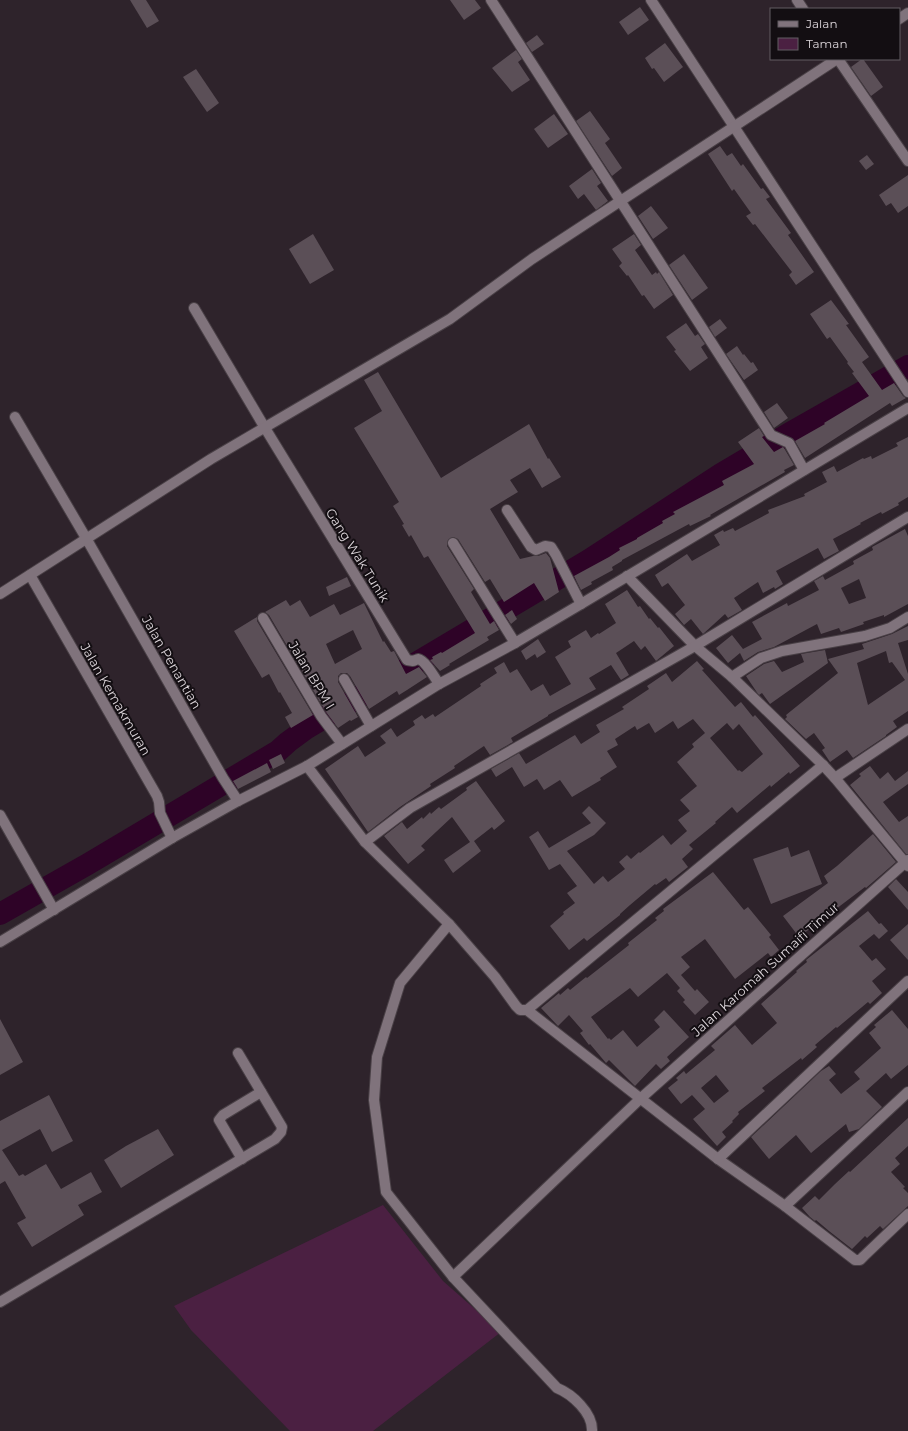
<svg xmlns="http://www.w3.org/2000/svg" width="908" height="1431" font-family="Montserrat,sans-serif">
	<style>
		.green { fill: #4b2042 }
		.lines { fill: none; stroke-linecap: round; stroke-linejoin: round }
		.river { stroke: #2e0327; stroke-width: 22 }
		.building { fill: #5b4f57; fill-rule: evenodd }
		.minor-casing { stroke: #494046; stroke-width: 12 }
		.minor { stroke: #80737c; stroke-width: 10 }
		.labels { text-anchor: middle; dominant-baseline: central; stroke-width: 4; stroke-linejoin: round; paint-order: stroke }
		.street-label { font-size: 13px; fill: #dbd4d9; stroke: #130e12 }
	</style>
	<rect width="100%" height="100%" fill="#2e232b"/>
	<polygon class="green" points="383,1205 443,1281 501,1332 373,1431 290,1431 191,1330 174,1306"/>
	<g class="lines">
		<polyline class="river" points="0,914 88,864 278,751 288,742 307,728 589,560 721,474 790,433 908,366"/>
	</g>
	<g class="building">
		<polygon points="130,0 146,0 159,21 147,28"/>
		<polygon points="450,0 475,0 481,8 464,20"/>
		<polygon points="640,7 649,20 628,35 619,22"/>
		<polygon points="537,35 544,44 532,52 526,43"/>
		<polygon points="665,43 683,67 664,82 654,68 652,69 645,58"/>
		<polygon points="516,50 522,59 518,62 530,80 512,92 492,68"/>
		<polygon points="862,59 863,59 883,87 871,96 851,67"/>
		<polygon points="196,69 219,103 207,112 183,77"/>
		<polygon points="590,111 610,139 605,143 622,168 612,176 576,121"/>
		<polygon points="554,114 568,134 548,148 534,129"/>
		<polygon points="720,146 727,156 732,153 741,166 743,164 761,189 763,188 770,197 766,199 791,233 788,235 814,272 796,285 789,275 792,272 755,224 753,225 746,216 751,213 734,189 732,191 708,154"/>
		<polygon points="867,155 874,164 866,170 859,161"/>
		<polygon points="592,169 601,183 597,186 608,201 596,210 584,194 578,199 569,186"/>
		<polygon points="908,175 908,206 898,213 891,203 886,206 879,195"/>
		<polygon points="651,206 668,228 653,239 638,216"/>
		<polygon points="313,234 334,270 310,284 289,249"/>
		<polygon points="634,234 641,245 635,250 652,275 656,272 657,274 659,272 673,295 654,309 644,295 642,296 628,275 627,276 619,266 622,263 612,249"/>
		<polygon points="684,254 708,288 692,300 669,265"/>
		<polygon points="831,300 849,324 846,325 869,357 862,362 882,390 894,383 903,396 906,398 892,406 890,403 805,458 795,441 825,424 824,423 869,396 852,373 854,372 847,363 848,362 830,337 827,339 810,314"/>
		<polygon points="720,319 727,328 715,337 709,327"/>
		<polygon points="686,323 695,336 698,334 705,344 701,347 708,358 690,371 674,351 676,350 666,337"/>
		<polygon points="737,346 743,355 744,354 751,363 753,362 758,370 744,380 726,354"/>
		<polygon points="378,372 441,478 529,424 548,459 549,458 561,477 542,488 530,468 510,480 518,492 490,509 520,559 533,556 538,556 546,553 550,558 559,592 545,601 534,583 504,602 490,579 485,582 458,539 453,537 448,540 447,546 474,589 471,592 490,624 494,621 499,630 487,637 489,640 449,664 450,665 440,671 430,660 433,659 432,657 441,652 442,653 475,633 428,556 424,558 411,535 409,537 402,525 404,524 393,506 399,502 354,428 382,411 364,380"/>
		<polygon points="777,403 788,418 774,428 764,412"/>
		<polygon points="759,428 764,436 762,437 774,452 783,447 784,448 794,465 784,470 785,472 710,515 711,516 690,526 689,524 622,560 622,561 612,567 613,570 591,582 592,584 581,590 574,576 609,557 620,550 619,548 637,539 637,538 663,523 662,521 675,514 673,512 724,485 722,481 754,464 738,442"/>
		<polygon points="908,437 908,497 898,503 899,505 882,514 881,512 860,523 861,524 833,539 839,551 824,559 818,548 776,571 783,584 775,589 774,587 763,593 758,582 734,598 742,610 728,618 725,614 703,634 691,619 684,625 675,614 685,605 668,583 662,587 655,575 687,554 692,561 720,545 714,535 723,530 724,532 733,528 735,531 769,513 768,510 805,496 804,494 827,482 822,472 834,466 837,472 863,458 864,459 871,456 872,459 898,446 896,443"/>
		<path d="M905,529L908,536V604L884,617V615L863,622L864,624L841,632L839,628L821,634L817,624L774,647L758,652L744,661L740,653L728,663L716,648L732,635L743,649L762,639L752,622L787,603L788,606L819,590L814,581L823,576L825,580L854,564L853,561L873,550L872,547ZM859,579L866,598L849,604L841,588Z"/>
		<polygon points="347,577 351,586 329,596 326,587"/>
		<polygon points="627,590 638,607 640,606 649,619 650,618 658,628 659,627 674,646 656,661 645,646 641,650 634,641 616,653 629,675 621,680 611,665 589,678 596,689 548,715 548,716 511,738 513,742 490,755 484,746 454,766 455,768 430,784 431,786 400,807 368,832 325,769 358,746 365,757 386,743 380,736 391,728 397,737 415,725 413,721 422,715 425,719 433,714 435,717 481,686 480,684 497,673 494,668 504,662 510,673 517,669 531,691 543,684 550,696 571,684 555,657 571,647 568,641 586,630 591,638 598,633 599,634 616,623 605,604"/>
		<path d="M286,600L290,606L300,600L310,617L334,604L340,615L364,603L383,642L384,641L391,652L394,651L406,674L419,667L427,677L407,690L399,695L397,691L369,709L350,676L347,673H341L338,676V682L358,717L351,721L350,720L338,728L326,712L269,615L265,612ZM353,630L362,649L335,664L326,644Z"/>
		<polygon points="512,610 517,619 511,624 505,615"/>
		<polygon points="257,617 257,621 313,715 291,728 285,717 292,713 280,692 279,693 269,674 262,678 234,631"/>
		<path d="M908,626V640L898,643L908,674V711L893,721L897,727L886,735V736L853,758L847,750L830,762L822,750L825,748L814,733L806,739L785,719L787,717L786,715L838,673L828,659L864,649L862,644L892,634ZM886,651L889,663L892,662L905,680L868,705L857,663Z"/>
		<polygon points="538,639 546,652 537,658 535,654 526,660 521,651"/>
		<polygon points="825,650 828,663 770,704 762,693 759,695 758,694 746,676 764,664 774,661 782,672 804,662 801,654"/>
		<path d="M697,661L704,669L702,670L735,707L741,702L753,717L755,715L800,766L790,774L789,772L771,787L770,785L737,813L732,807L715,822L716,823L689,845L693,849L682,859L688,867L669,882L666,878L656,885L655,884L630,905L620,914V915L587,941L584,938L569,950L550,926L564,914L563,912L575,903L567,893L577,886L560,864L549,870L529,837L538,831L549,848L591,823L582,813L589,806L606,823L594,835L567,851L594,884L603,876L608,882L625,869L619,862L627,855L631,859L639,852L640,853L663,835L671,845L687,831L678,820L690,811L680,800L697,786L677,762L694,747L692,744L705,733L693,719L678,729L673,721L655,733L649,723L637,730L635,726L615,739L618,745L607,751L617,767L600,778L601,780L572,797L560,780L544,790L537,779L524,787L512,767L496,777L491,769L519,753L526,764L575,735L581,744L600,732L596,725L624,709L622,707L649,689L647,686L666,673L672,682ZM727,723L733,730L739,724L763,754L742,772L739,770L738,771L710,738Z"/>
		<polygon points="281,754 285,763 273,769 269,760"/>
		<polygon points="267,763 271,772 238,789 233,781"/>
		<polygon points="870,766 880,779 888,772 895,781 908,771 908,784 883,802 899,822 908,816 908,854 906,854 850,785 861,776 859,774"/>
		<polygon points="476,781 505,821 494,830 492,827 474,841 481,851 453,873 444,860 470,842 452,817 421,846 425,850 408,864 384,836 402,822 407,829 422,817 423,819 430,812 431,814 439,807 441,809 467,790 466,788"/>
		<polygon points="873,834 896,862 866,888 865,887 799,937 783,916 828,883 824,876 837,866"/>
		<polygon points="788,847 791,857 809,850 822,884 771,904 753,859"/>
		<polygon points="713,872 744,910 748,907 771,935 769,937 779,950 771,957 768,953 735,979 705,939 681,957 690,967 681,975 695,991 697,989 709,1002 695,1015 683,1002 685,1000 677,991 680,988 667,973 638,997 630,988 591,1017 608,1039 609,1038 611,1040 623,1030 637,1047 660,1027 654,1020 664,1010 689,1037 667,1057 670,1061 661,1069 656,1064 635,1086 609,1060 606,1063 590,1044 589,1045 580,1033 583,1031 569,1015 558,1026 541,1008 559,993 560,995 568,988 570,990 586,977 587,978 629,945 628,943 657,920 655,918 664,911 663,909"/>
		<polygon points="896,879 908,892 908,910 888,887"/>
		<path d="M868,911L879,924L881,923L888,931L879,939L874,934L859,946L872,961L876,958L886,969L872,981L882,993L870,1004L868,1002L837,1028L836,1027L815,1045L817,1047L802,1060L801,1058L762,1088L765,1091L738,1112L739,1114L732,1121L733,1122L722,1132L726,1137L717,1146L693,1119L705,1109L692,1095L681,1104L668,1088L678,1080L676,1078L684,1071L686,1074L715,1050L711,1046L735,1025L752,1045L777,1023L761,1004L797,972L796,971L807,962L806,960ZM716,1075L729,1091L714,1103L701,1088Z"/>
		<polygon points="908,924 908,960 890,940"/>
		<polygon points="892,1010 908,1029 908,1065 891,1079 886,1073 866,1091 882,1107 859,1129 849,1132 846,1124 811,1153 796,1135 769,1159 751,1137 821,1071 829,1066 836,1074 829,1080 841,1094 860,1079 854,1072 881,1048 869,1033 876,1027 874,1025"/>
		<polygon points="0,1019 23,1062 0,1075"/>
		<polygon points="49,1095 73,1141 52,1152 40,1129 2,1150 19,1176 23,1174 25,1176 46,1164 61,1189 91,1172 102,1192 78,1205 84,1215 32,1247 17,1223 26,1218 5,1181 0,1184 0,1121"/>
		<polygon points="908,1118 908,1146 895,1158 900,1164 891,1172 905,1187 903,1188 908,1193 908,1206 883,1229 880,1226 867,1238 865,1236 852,1249 829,1231 816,1220 815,1221 810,1217 802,1208 815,1196 819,1200 835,1184 849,1171 850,1172"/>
		<polygon points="158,1129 174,1155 121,1188 104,1160 126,1146"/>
	</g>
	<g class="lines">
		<defs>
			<g id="minor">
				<polyline points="491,0 771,435 789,443 804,470"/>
				<polyline points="651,0 908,392"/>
				<polyline points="797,0 803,9"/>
				<polyline points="899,19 908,13"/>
				<polyline points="838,59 908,161"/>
				<path d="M194,308L265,428L407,660L413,661C414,661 417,659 418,659C425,660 435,678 439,684"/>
				<polyline points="15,417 86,538 223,778 238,801"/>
				<polyline points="507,510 531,547 536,550 545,546 551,547 556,555 581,604"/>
				<polyline points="453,543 515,643"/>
				<polyline points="30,575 157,796 159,802 160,813 172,838"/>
				<polyline points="627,576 695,646 732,677 823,765 835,778 908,866"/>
				<polyline points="0,594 211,459 450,319 532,259 837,59"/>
				<polyline points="263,618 321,716 342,744"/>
				<polyline points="732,677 761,658 782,651 865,636 890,628 908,617"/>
				<polyline points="344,679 371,726"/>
				<polyline points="307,766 365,842 449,924 495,977 516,1006 520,1010 527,1010 718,1159 785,1206 908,1092"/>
				<polyline points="835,778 908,729"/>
				<polyline points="0,815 54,910"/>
				<polyline points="365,842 410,808 695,646 908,517"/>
				<path d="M449,924L400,983L377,1057L374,1100L386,1192L453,1277L557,1388C572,1394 593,1413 592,1431"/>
				<polyline points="0,942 172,838 238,801 307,766 439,684 515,643 581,604 908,408"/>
				<polyline points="527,1010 823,765"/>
				<polyline points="242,1159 219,1120 223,1115 261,1092"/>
				<polyline points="718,1159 908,981"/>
				<polyline points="785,1206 855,1260 860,1260 864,1256 908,1214"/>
				<polyline points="453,1277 640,1099 908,860"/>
				<polyline points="0,1302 275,1139 281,1132 282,1127 238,1053"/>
			</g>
		</defs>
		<use href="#minor" class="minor-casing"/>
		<use href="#minor" class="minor"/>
	</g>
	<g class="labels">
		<g class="street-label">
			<text transform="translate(358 555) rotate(58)">Gang Wak Tunik</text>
			<text transform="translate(172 662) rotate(60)">Jalan Penantian</text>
			<text transform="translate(312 675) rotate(59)">Jalan BPM I</text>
			<text transform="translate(116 699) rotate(60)">Jalan Kemakmuran</text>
			<text transform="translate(765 969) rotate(-42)">Jalan Karomah Sumaifi Timur</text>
		</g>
	</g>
	<rect x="770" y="8" width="130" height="52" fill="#130e12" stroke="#635d62"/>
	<rect x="778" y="21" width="20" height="6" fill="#80737c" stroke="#635d62"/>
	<text x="806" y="28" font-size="12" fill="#dbd4d9">Jalan</text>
	<rect x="778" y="38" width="20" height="12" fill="#4b2042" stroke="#635d62"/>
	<text x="806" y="48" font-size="12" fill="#dbd4d9">Taman</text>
</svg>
